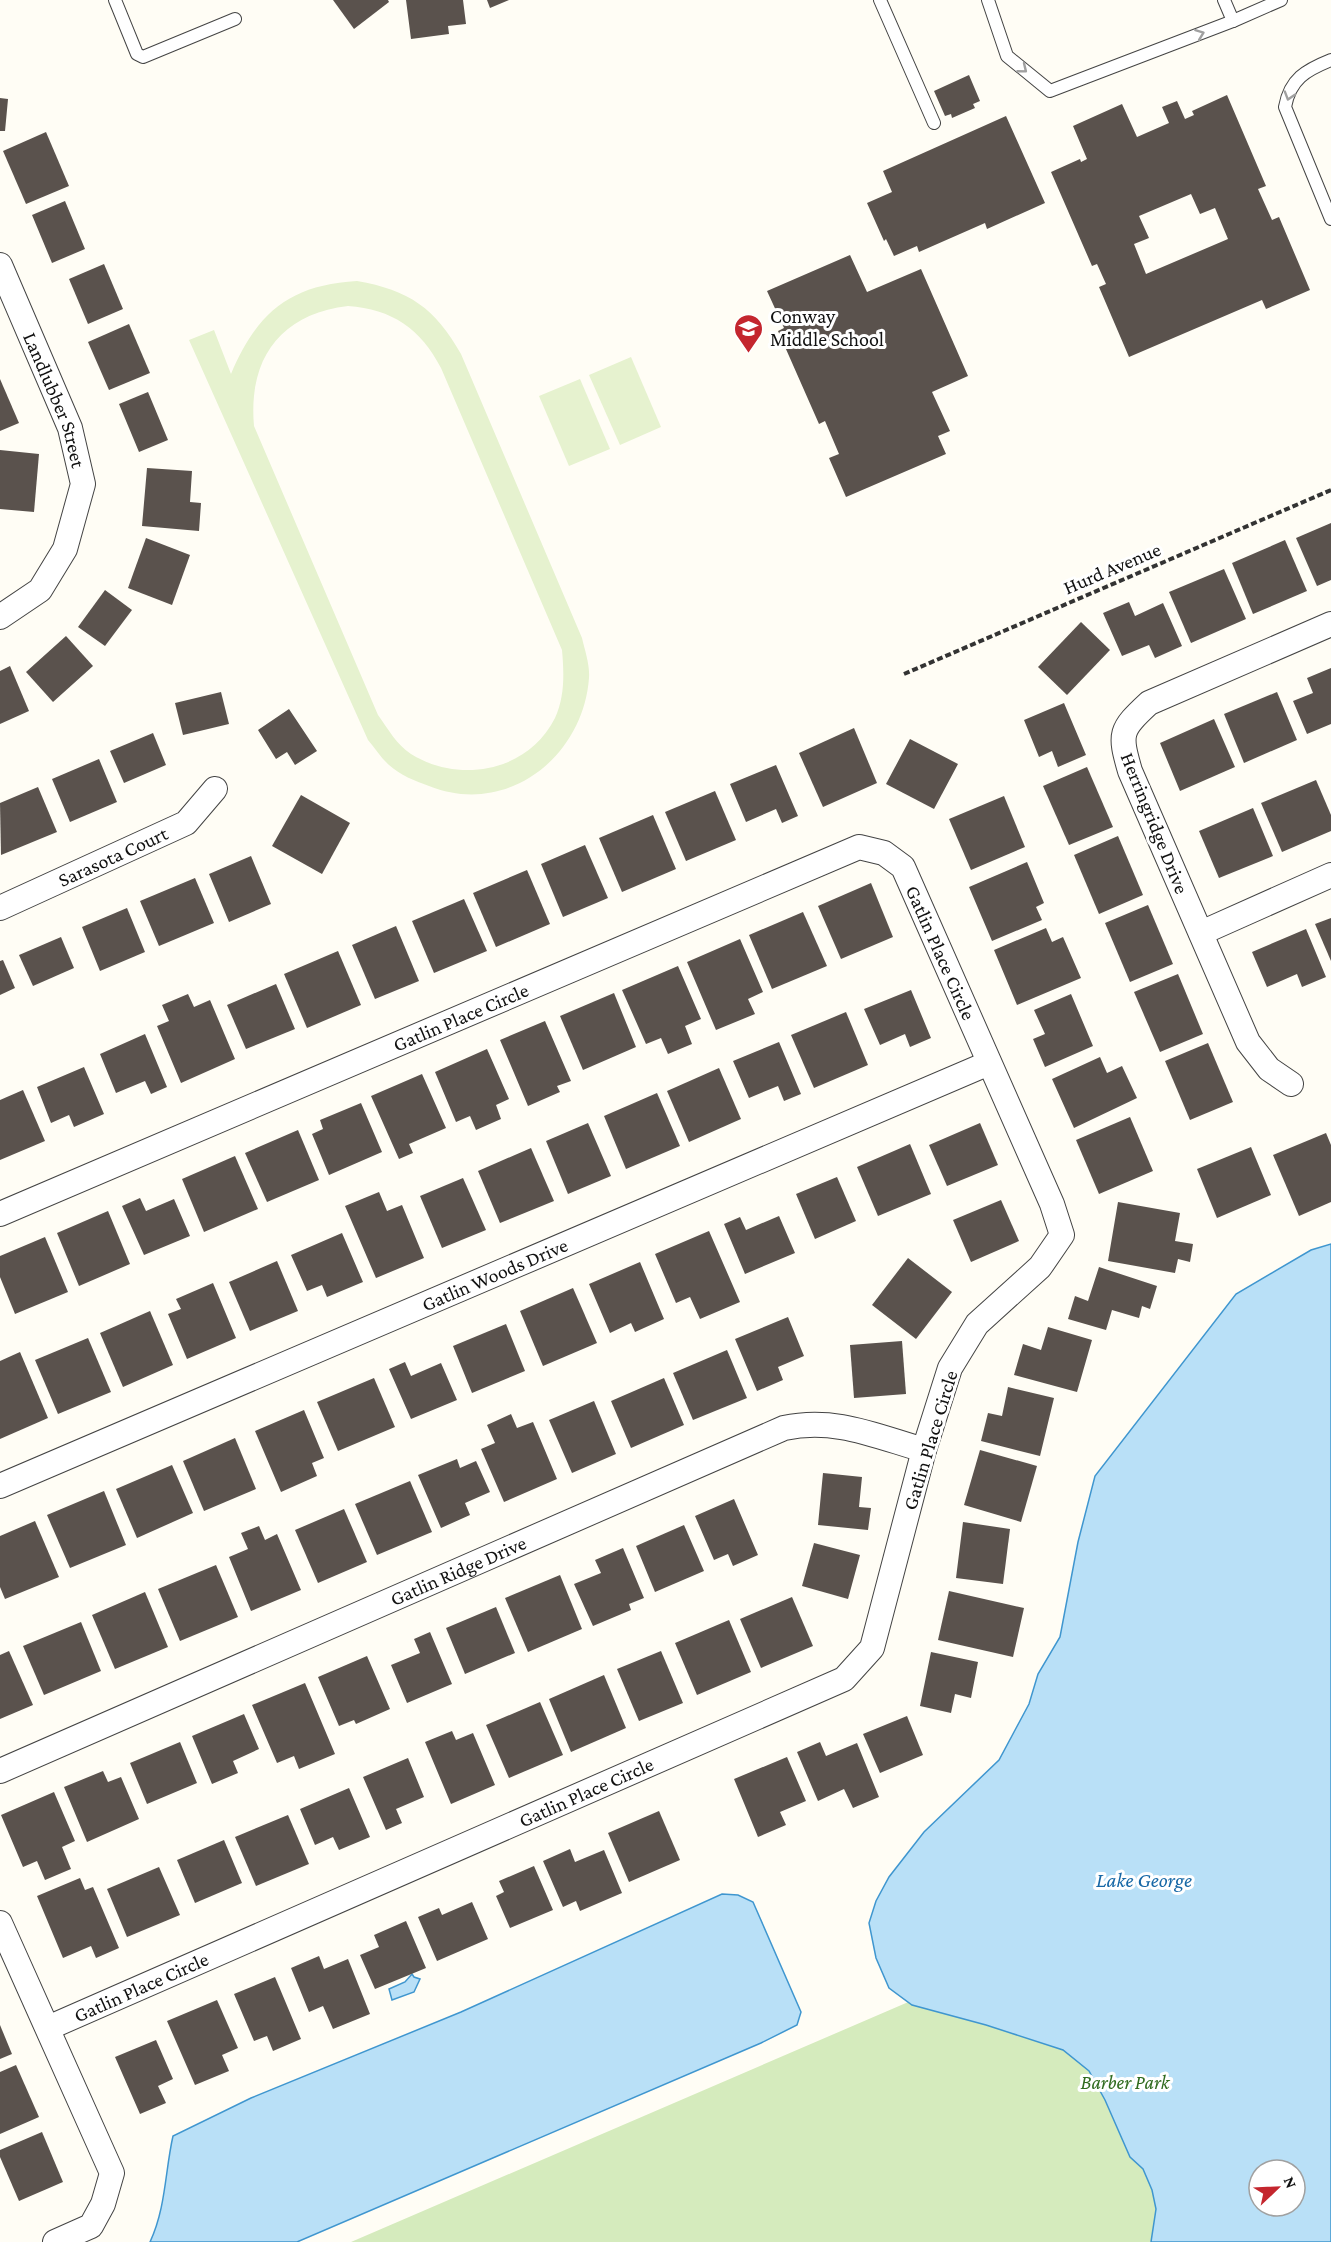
<svg xmlns="http://www.w3.org/2000/svg" width="1331" height="2242" font-family="'Crimson Pro',serif">
	<style>
		.green { fill: #d5ebbd; fill-rule: evenodd }
		.pitch { fill: #e6f2cf; fill-rule: evenodd }
		.water { fill: #b9e0f7; stroke: #3f96cf; stroke-width: 1.5; fill-rule: evenodd }
		.building { fill: #5a524d; fill-rule: evenodd }
		.lines { fill: none; stroke-linecap: round; stroke-linejoin: round }
		.service-casing { stroke: #444; stroke-width: 14 }
		.minor-casing { stroke: #444; stroke-width: 26 }
		.path { stroke: #333; stroke-width: 4; stroke-dasharray: 6 3; stroke-linecap: butt }
		.service { stroke: #fff; stroke-width: 12 }
		.minor { stroke: #fff; stroke-width: 24 }
		.oneway { stroke: #a0a0a0 }
		.labels { text-anchor: middle; dominant-baseline: central; stroke-width: 6; stroke-linejoin: round; paint-order: stroke }
		.poi-label { font-size: 20px; fill: #111; stroke: #fff; text-anchor: start }
		.street-label { font-size: 20px; fill: #111; stroke: #fff }
		.park-label { font-size: 20px; font-style: italic; fill: #2f6b1f; stroke: #fff }
		.water-label { font-size: 21px; font-style: italic; fill: #1768a6; stroke: #fff }
	</style>
	<rect width="100%" height="100%" fill="#fffdf5"/>
	<path class="green" d="M1331,1820V2242H351ZM1259,2170H1295V2206H1259Z"/>
	<g class="pitch">
		<path d="M357,281C409,290 435,308 461,354L582,638C585,651 590,665 589,678C583,758 506,817 429,786C415,781 400,775 389,765C381,758 375,748 368,740L189,340L214,330L231,374C257,313 289,285 357,281ZM348,306C392,309 421,329 441,368L562,650C564,673 565,696 555,718C528,772 459,784 411,754C397,745 388,729 378,715L254,426C248,359 280,314 348,306Z"/>
		<polygon points="631,357 661,427 620,445 589,375"/>
		<polygon points="580,379 610,449 569,466 539,396"/>
	</g>
	<g class="water">
		<path d="M1331,1244V2242H1151L1156,2209L1152,2190L1143,2169L1130,2157L1105,2100L1089,2071L1063,2050L986,2025L912,2005L889,1988L876,1958L869,1923L876,1901L889,1877L924,1832L999,1760L1029,1704L1038,1674L1060,1637L1078,1542L1095,1476L1236,1294L1311,1250ZM1259,2170H1295V2206H1259Z"/>
		<path d="M722,1894L738,1895L753,1902L801,2012L797,2025L761,2043L297,2242H150C166,2208 165,2171 173,2136L251,2098L461,2012Z"/>
		<polygon points="412,1974 414,1977 420,1979 414,1992 392,2000 389,1989 405,1982"/>
	</g>
	<g class="building">
		<polygon points="333,0 388,0 389,2 354,29"/>
		<polygon points="406,0 463,0 466,24 448,26 449,34 411,39"/>
		<polygon points="487,0 509,0 490,8"/>
		<polygon points="969,75 980,101 973,104 975,108 952,118 951,114 945,116 934,91"/>
		<path d="M1227,95L1266,186L1258,189L1272,220L1279,217L1310,290L1266,309L1262,300L1129,357L1099,287L1106,284L1097,264L1092,266L1051,172L1080,159L1081,162L1087,159L1073,126L1122,104L1137,137L1169,123L1162,107L1177,101L1185,119L1194,115L1192,111ZM1191,194L1200,214L1215,208L1228,239L1146,274L1134,244L1149,238L1139,216Z"/>
		<polygon points="0,98 8,99 5,131 0,131"/>
		<polygon points="1006,116 1045,203 987,229 985,223 919,252 917,246 894,256 886,239 884,241 867,203 892,192 883,171"/>
		<polygon points="46,132 69,186 26,204 3,151"/>
		<polygon points="65,201 85,249 52,263 32,215"/>
		<polygon points="850,255 867,292 921,269 968,376 932,392 950,431 938,436 946,454 846,497 829,458 839,454 825,421 819,424 778,331 784,328 767,291"/>
		<polygon points="104,264 123,309 88,324 69,279"/>
		<polygon points="129,324 150,373 109,390 88,342"/>
		<polygon points="0,379 19,423 0,431"/>
		<polygon points="148,392 168,440 139,452 119,404"/>
		<polygon points="0,450 39,454 34,512 0,509"/>
		<polygon points="147,468 192,471 190,502 201,503 199,531 142,526"/>
		<polygon points="1331,523 1331,580 1317,586 1296,538"/>
		<polygon points="146,538 190,555 172,605 128,588"/>
		<polygon points="1285,540 1307,591 1253,614 1232,563"/>
		<polygon points="1224,569 1246,619 1191,643 1169,592"/>
		<polygon points="105,590 132,610 105,646 78,627"/>
		<polygon points="1129,602 1135,616 1163,603 1182,646 1155,658 1149,645 1122,656 1103,613"/>
		<polygon points="1081,622 1110,650 1067,695 1038,667"/>
		<polygon points="66,636 93,666 53,702 26,672"/>
		<polygon points="10,666 29,711 0,724 0,671"/>
		<polygon points="1331,668 1331,724 1307,734 1293,701 1313,693 1307,678"/>
		<polygon points="221,692 229,724 183,735 175,703"/>
		<polygon points="1277,692 1297,740 1244,763 1224,714"/>
		<polygon points="1064,703 1086,755 1058,767 1052,751 1039,757 1024,720"/>
		<polygon points="289,709 317,751 295,765 287,752 276,759 258,730"/>
		<polygon points="1214,719 1235,767 1180,791 1160,743"/>
		<polygon points="854,728 877,783 823,807 799,753"/>
		<polygon points="153,733 166,765 124,783 110,751"/>
		<polygon points="910,739 958,764 934,809 886,784"/>
		<polygon points="99,759 117,802 70,822 52,779"/>
		<polygon points="776,765 798,816 782,823 776,809 746,822 730,784"/>
		<polygon points="1087,767 1113,827 1069,845 1043,786"/>
		<polygon points="1316,780 1331,815 1331,831 1282,852 1261,803"/>
		<polygon points="38,787 57,832 1,855 0,803"/>
		<polygon points="715,791 736,840 686,861 665,812"/>
		<polygon points="301,795 350,823 322,874 272,846"/>
		<polygon points="1004,796 1025,847 971,870 949,819"/>
		<polygon points="1253,808 1273,856 1219,878 1199,831"/>
		<polygon points="653,815 676,869 622,892 599,838"/>
		<polygon points="1118,836 1143,895 1099,914 1074,855"/>
		<polygon points="585,845 608,898 563,917 541,864"/>
		<polygon points="251,856 271,904 229,922 209,874"/>
		<polygon points="1027,862 1044,903 1036,907 1042,920 992,941 969,887"/>
		<polygon points="527,870 550,924 496,947 473,893"/>
		<polygon points="195,878 214,923 159,946 140,901"/>
		<polygon points="871,883 893,937 841,959 818,906"/>
		<polygon points="464,899 487,951 434,973 412,921"/>
		<polygon points="1148,905 1173,964 1130,982 1105,923"/>
		<polygon points="127,908 145,952 100,971 82,927"/>
		<polygon points="803,912 827,966 772,989 749,935"/>
		<polygon points="1331,918 1331,961 1315,924"/>
		<polygon points="396,926 419,981 375,999 352,945"/>
		<polygon points="1046,928 1052,942 1063,937 1081,978 1017,1005 994,950"/>
		<polygon points="1306,929 1326,977 1302,987 1297,974 1267,987 1252,952"/>
		<polygon points="61,937 74,968 33,986 19,955"/>
		<polygon points="740,939 763,992 748,999 755,1014 716,1030 687,962"/>
		<polygon points="338,951 361,1005 307,1028 284,974"/>
		<polygon points="3,960 15,988 0,995 0,961"/>
		<polygon points="678,966 701,1019 685,1026 692,1044 668,1054 661,1038 646,1044 622,990"/>
		<polygon points="1178,974 1203,1034 1160,1052 1134,992"/>
		<polygon points="276,984 295,1029 246,1049 227,1005"/>
		<polygon points="911,990 931,1038 910,1047 905,1034 880,1045 864,1009"/>
		<polygon points="614,993 636,1047 583,1070 560,1016"/>
		<polygon points="188,994 194,1007 210,1000 235,1059 181,1083 157,1026 169,1021 162,1005"/>
		<polygon points="1071,994 1093,1046 1045,1067 1033,1039 1045,1034 1034,1010"/>
		<polygon points="846,1012 868,1065 814,1088 791,1035"/>
		<polygon points="545,1021 571,1081 557,1086 560,1092 528,1106 500,1040"/>
		<polygon points="145,1034 167,1087 151,1094 145,1081 116,1093 100,1054"/>
		<polygon points="779,1042 801,1094 784,1101 778,1086 749,1098 733,1061"/>
		<polygon points="1208,1043 1233,1102 1190,1120 1165,1061"/>
		<polygon points="487,1049 509,1099 496,1105 501,1119 476,1130 470,1116 456,1122 435,1072"/>
		<polygon points="1100,1057 1107,1073 1122,1066 1137,1098 1074,1128 1052,1079"/>
		<polygon points="84,1067 104,1114 74,1127 69,1115 51,1123 37,1087"/>
		<polygon points="719,1068 741,1119 689,1142 667,1091"/>
		<polygon points="422,1074 446,1128 409,1144 413,1153 399,1159 371,1096"/>
		<polygon points="23,1090 45,1141 0,1160 0,1100"/>
		<polygon points="657,1093 680,1146 626,1169 604,1116"/>
		<polygon points="361,1103 382,1152 329,1175 312,1134 323,1129 320,1120"/>
		<polygon points="1130,1117 1153,1171 1099,1194 1076,1140"/>
		<polygon points="588,1123 611,1176 568,1194 546,1141"/>
		<polygon points="980,1123 998,1165 947,1186 929,1145"/>
		<polygon points="298,1130 319,1180 267,1202 245,1153"/>
		<polygon points="1326,1133 1331,1145 1331,1202 1299,1216 1273,1155"/>
		<polygon points="910,1144 931,1194 878,1216 857,1167"/>
		<polygon points="1251,1147 1271,1195 1217,1218 1197,1169"/>
		<polygon points="531,1148 554,1201 500,1223 478,1171"/>
		<polygon points="235,1156 258,1209 204,1232 182,1179"/>
		<polygon points="837,1177 856,1221 815,1239 796,1194"/>
		<polygon points="463,1178 486,1230 442,1248 420,1196"/>
		<polygon points="379,1192 387,1211 402,1205 424,1258 376,1278 345,1206"/>
		<polygon points="140,1198 146,1211 174,1199 190,1236 144,1255 122,1206"/>
		<polygon points="1001,1200 1019,1241 971,1262 953,1220"/>
		<polygon points="1118,1202 1180,1213 1175,1241 1193,1244 1190,1262 1178,1259 1175,1273 1108,1261"/>
		<polygon points="108,1211 130,1264 79,1286 57,1233"/>
		<polygon points="779,1216 795,1253 745,1274 724,1224 740,1217 746,1230"/>
		<polygon points="709,1231 740,1302 700,1319 690,1297 676,1303 655,1254"/>
		<polygon points="342,1233 363,1282 327,1297 322,1285 307,1291 291,1255"/>
		<polygon points="45,1237 68,1292 15,1314 0,1277 0,1256"/>
		<polygon points="908,1258 952,1292 916,1339 872,1305"/>
		<polygon points="277,1261 298,1311 250,1331 229,1282"/>
		<polygon points="640,1262 664,1319 635,1332 631,1323 610,1333 589,1284"/>
		<polygon points="1099,1267 1157,1286 1150,1309 1142,1306 1139,1318 1112,1310 1106,1330 1068,1319 1075,1296 1088,1301"/>
		<polygon points="213,1283 236,1338 187,1359 168,1314 181,1309 176,1299"/>
		<polygon points="573,1288 597,1343 543,1366 520,1311"/>
		<polygon points="150,1311 173,1365 123,1387 100,1333"/>
		<polygon points="788,1317 804,1356 778,1367 783,1380 757,1391 735,1339"/>
		<polygon points="506,1324 525,1371 472,1393 453,1346"/>
		<polygon points="1048,1327 1092,1340 1077,1392 1014,1375 1023,1344 1041,1350"/>
		<polygon points="88,1338 111,1392 58,1414 35,1360"/>
		<polygon points="902,1341 906,1394 854,1398 850,1345"/>
		<polygon points="727,1350 747,1398 693,1420 673,1373"/>
		<polygon points="20,1352 48,1418 0,1439 0,1361"/>
		<polygon points="405,1362 411,1376 441,1363 457,1400 411,1419 389,1369"/>
		<polygon points="374,1378 395,1427 338,1451 317,1402"/>
		<polygon points="664,1378 684,1425 631,1448 611,1401"/>
		<polygon points="1008,1387 1054,1398 1040,1456 981,1441 988,1413 1002,1416"/>
		<polygon points="594,1401 616,1454 572,1473 549,1420"/>
		<polygon points="304,1410 324,1458 312,1463 317,1476 281,1492 255,1431"/>
		<polygon points="511,1414 517,1428 533,1422 557,1479 504,1502 481,1449 495,1443 487,1425"/>
		<polygon points="235,1438 256,1489 204,1511 183,1461"/>
		<polygon points="980,1450 1037,1466 1021,1522 964,1505"/>
		<polygon points="457,1459 460,1468 476,1461 490,1492 465,1503 470,1515 441,1528 418,1475"/>
		<polygon points="172,1465 193,1513 137,1538 116,1489"/>
		<polygon points="823,1473 862,1477 859,1507 871,1508 868,1530 818,1525"/>
		<polygon points="410,1481 432,1532 377,1555 355,1504"/>
		<polygon points="104,1491 126,1545 70,1568 47,1515"/>
		<polygon points="734,1499 758,1555 733,1566 728,1554 714,1560 695,1516"/>
		<polygon points="344,1509 367,1562 318,1583 295,1530"/>
		<polygon points="35,1521 59,1577 5,1599 0,1587 0,1536"/>
		<polygon points="963,1522 1010,1529 1003,1584 956,1578"/>
		<polygon points="684,1525 704,1571 655,1592 636,1546"/>
		<polygon points="259,1526 265,1540 277,1534 301,1590 251,1611 229,1557 248,1549 241,1533"/>
		<polygon points="814,1543 860,1555 848,1599 802,1586"/>
		<polygon points="623,1548 644,1598 629,1604 631,1610 593,1626 574,1584 601,1573 595,1560"/>
		<polygon points="216,1565 238,1617 180,1641 158,1589"/>
		<polygon points="560,1575 582,1629 528,1652 505,1598"/>
		<polygon points="949,1591 1024,1608 1013,1657 938,1640"/>
		<polygon points="145,1592 168,1647 115,1669 92,1615"/>
		<polygon points="792,1597 813,1646 761,1668 740,1619"/>
		<polygon points="496,1607 515,1653 465,1674 446,1628"/>
		<polygon points="729,1620 751,1672 697,1695 675,1643"/>
		<polygon points="81,1622 101,1671 44,1695 23,1646"/>
		<polygon points="430,1632 452,1684 407,1703 391,1665 420,1653 414,1639"/>
		<polygon points="9,1651 33,1705 0,1719 0,1655"/>
		<polygon points="661,1651 683,1703 639,1721 617,1669"/>
		<polygon points="931,1652 978,1662 971,1698 955,1694 951,1713 920,1706"/>
		<polygon points="367,1656 390,1709 356,1724 354,1720 339,1726 318,1677"/>
		<polygon points="604,1675 626,1728 571,1752 549,1699"/>
		<polygon points="305,1683 335,1754 299,1769 294,1756 277,1763 252,1705"/>
		<polygon points="540,1702 563,1755 509,1778 486,1725"/>
		<polygon points="244,1714 259,1749 233,1761 238,1773 212,1784 192,1736"/>
		<polygon points="907,1716 923,1755 880,1773 863,1734"/>
		<polygon points="452,1731 456,1740 473,1733 495,1785 451,1804 425,1742"/>
		<polygon points="180,1742 197,1783 147,1804 130,1763"/>
		<polygon points="820,1742 826,1756 857,1743 879,1797 853,1808 844,1789 818,1801 797,1752"/>
		<polygon points="787,1757 806,1801 780,1812 786,1825 758,1837 734,1779"/>
		<polygon points="408,1758 424,1797 396,1809 402,1823 386,1830 363,1777"/>
		<polygon points="103,1771 108,1782 121,1777 139,1819 87,1842 64,1787"/>
		<polygon points="349,1788 370,1837 339,1850 333,1837 315,1845 300,1809"/>
		<polygon points="54,1792 75,1841 62,1847 71,1869 45,1880 37,1861 23,1867 1,1815"/>
		<polygon points="659,1811 680,1860 629,1882 608,1833"/>
		<polygon points="288,1815 309,1864 256,1886 235,1837"/>
		<polygon points="224,1840 242,1883 195,1903 177,1860"/>
		<polygon points="570,1849 575,1862 604,1850 622,1893 580,1911 576,1901 563,1907 543,1861"/>
		<polygon points="534,1866 553,1910 510,1928 496,1896 504,1892 499,1881"/>
		<polygon points="159,1867 180,1915 127,1937 107,1889"/>
		<polygon points="80,1878 85,1890 93,1887 119,1948 96,1958 91,1946 63,1958 37,1896"/>
		<polygon points="472,1902 488,1939 437,1961 418,1917 439,1908 442,1915"/>
		<polygon points="406,1921 426,1968 375,1989 360,1955 379,1947 374,1935"/>
		<polygon points="319,1956 324,1969 348,1959 370,2014 333,2029 323,2006 309,2012 291,1968"/>
		<polygon points="275,1977 301,2039 273,2051 267,2036 254,2041 234,1994"/>
		<polygon points="217,2000 238,2048 222,2055 229,2071 195,2085 167,2021"/>
		<polygon points="0,2025 12,2054 0,2059"/>
		<polygon points="156,2040 173,2079 158,2086 166,2103 140,2114 115,2057"/>
		<polygon points="16,2065 39,2117 0,2134 0,2072"/>
		<polygon points="42,2132 63,2182 19,2201 0,2157 0,2150"/>
	</g>
	<g class="lines">
		<defs>
			<g id="service">
				<polyline points="115,0 137,54 143,57 235,19"/>
				<polyline points="880,0 934,123"/>
				<polyline points="988,0 1007,56 1050,91 1233,21 1281,0"/>
				<polyline points="1224,0 1233,21"/>
				<path d="M1331,60C1306,70 1290,79 1285,107L1331,219"/>
			</g>
			<g id="minor">
				<path id="s1" d="M0,265L70,428L83,484L65,549L40,590L0,617"/>
				<path id="s2" d="M0,908L186,823L215,789"/>
				<polyline points="1201,933 1331,875"/>
				<path d="M1291,1084L1269,1069L1248,1042L1130,771C1119,733 1120,730 1149,703L1331,624"/>
				<path id="s3" d="M0,1214L859,847L884,853L903,867L1052,1204L1062,1235L1040,1267L977,1324L950,1368L924,1450L872,1648L844,1679L48,2028"/>
				<path id="s4" d="M0,1486L989,1063"/>
				<path id="s5" d="M0,1771L784,1428C835,1417 875,1436 924,1450"/>
				<polyline points="0,1923 112,2173 103,2204 91,2226 55,2242"/>
			</g>
		</defs>
		<use href="#service" class="service-casing"/>
		<use href="#minor" class="minor-casing"/>
		<polyline class="path" points="904,674 1331,490"/>
		<use href="#service" class="service"/>
		<use href="#minor" class="minor"/>
	</g>
	<defs><path id="oneway-chevron" d="M-2-3.5L2.5 0L-2 3.5" fill="none" stroke-width="1.6" stroke-linecap="round" stroke-linejoin="round" transform="scale(1.5)"/></defs>
	<g class="oneway">
		<use href="#oneway-chevron" transform="translate(1200 34) rotate(-21)"/>
		<use href="#oneway-chevron" transform="translate(1023 69) rotate(39)"/>
		<use href="#oneway-chevron" transform="translate(1289 96) rotate(107)"/>
	</g>
	<defs>
		<symbol id="school-pin" viewBox="-11 -11 22 30"><path d="M0 17L-7.5 6A9.5 9.5 0 1 1 7.5 6Z" fill="#c4262e" stroke="#fff"/><path d="M0-5L7-2L0 1L-7-2ZM-4 1L0 2.5L4 1V4Q0 6-4 4Z" fill="#fff"/></symbol>
	</defs>
	<g fill-rule="evenodd">
		<use href="#school-pin" x="732" y="312" width="33" height="45"/>
	</g>
	<g class="labels">
		<g class="poi-label">
			<text x="770" y="316">Conway<tspan x="770" dy="23">Middle School</tspan></text>
		</g>
		<g class="street-label">
			<text stroke="none"><textPath href="#s1" startOffset="146">Landlubber Street</textPath></text>
			<text transform="translate(1112 568) rotate(-23)">Hurd Avenue</text>
			<text transform="translate(1155 823) rotate(68)">Herringridge Drive</text>
			<text stroke="none"><textPath href="#s2" startOffset="124">Sarasota Court</textPath></text>
			<text stroke="none"><textPath href="#s3" startOffset="1077">Gatlin Place Circle</textPath></text>
			<text stroke="none"><textPath href="#s3" startOffset="501">Gatlin Place Circle</textPath></text>
			<text stroke="none"><textPath href="#s4" startOffset="538">Gatlin Woods Drive</textPath></text>
			<text transform="translate(930 1440) rotate(-73)">Gatlin Place Circle</text>
			<text stroke="none"><textPath href="#s5" startOffset="500">Gatlin Ridge Drive</textPath></text>
			<text transform="translate(586 1792) rotate(-24)">Gatlin Place Circle</text>
			<text transform="translate(141 1987) rotate(-24)">Gatlin Place Circle</text>
		</g>
		<g class="park-label">
			<text x="1125" y="2082">Barber Park</text>
		</g>
		<g class="water-label">
			<text x="1144" y="1880">Lake George</text>
		</g>
	</g>
	<g transform="translate(1277 2188) rotate(67)"><circle r="28" fill="#ffffff" stroke="#a0a0a0" stroke-width="1.5"/>
	<path d="M0-4.5L10 22L0 15L-10 22Z" fill="#c4262e"/>
	<text y="-9" font-size="16" font-weight="bold" text-anchor="middle" fill="#111111">N</text>
	</g>
</svg>
